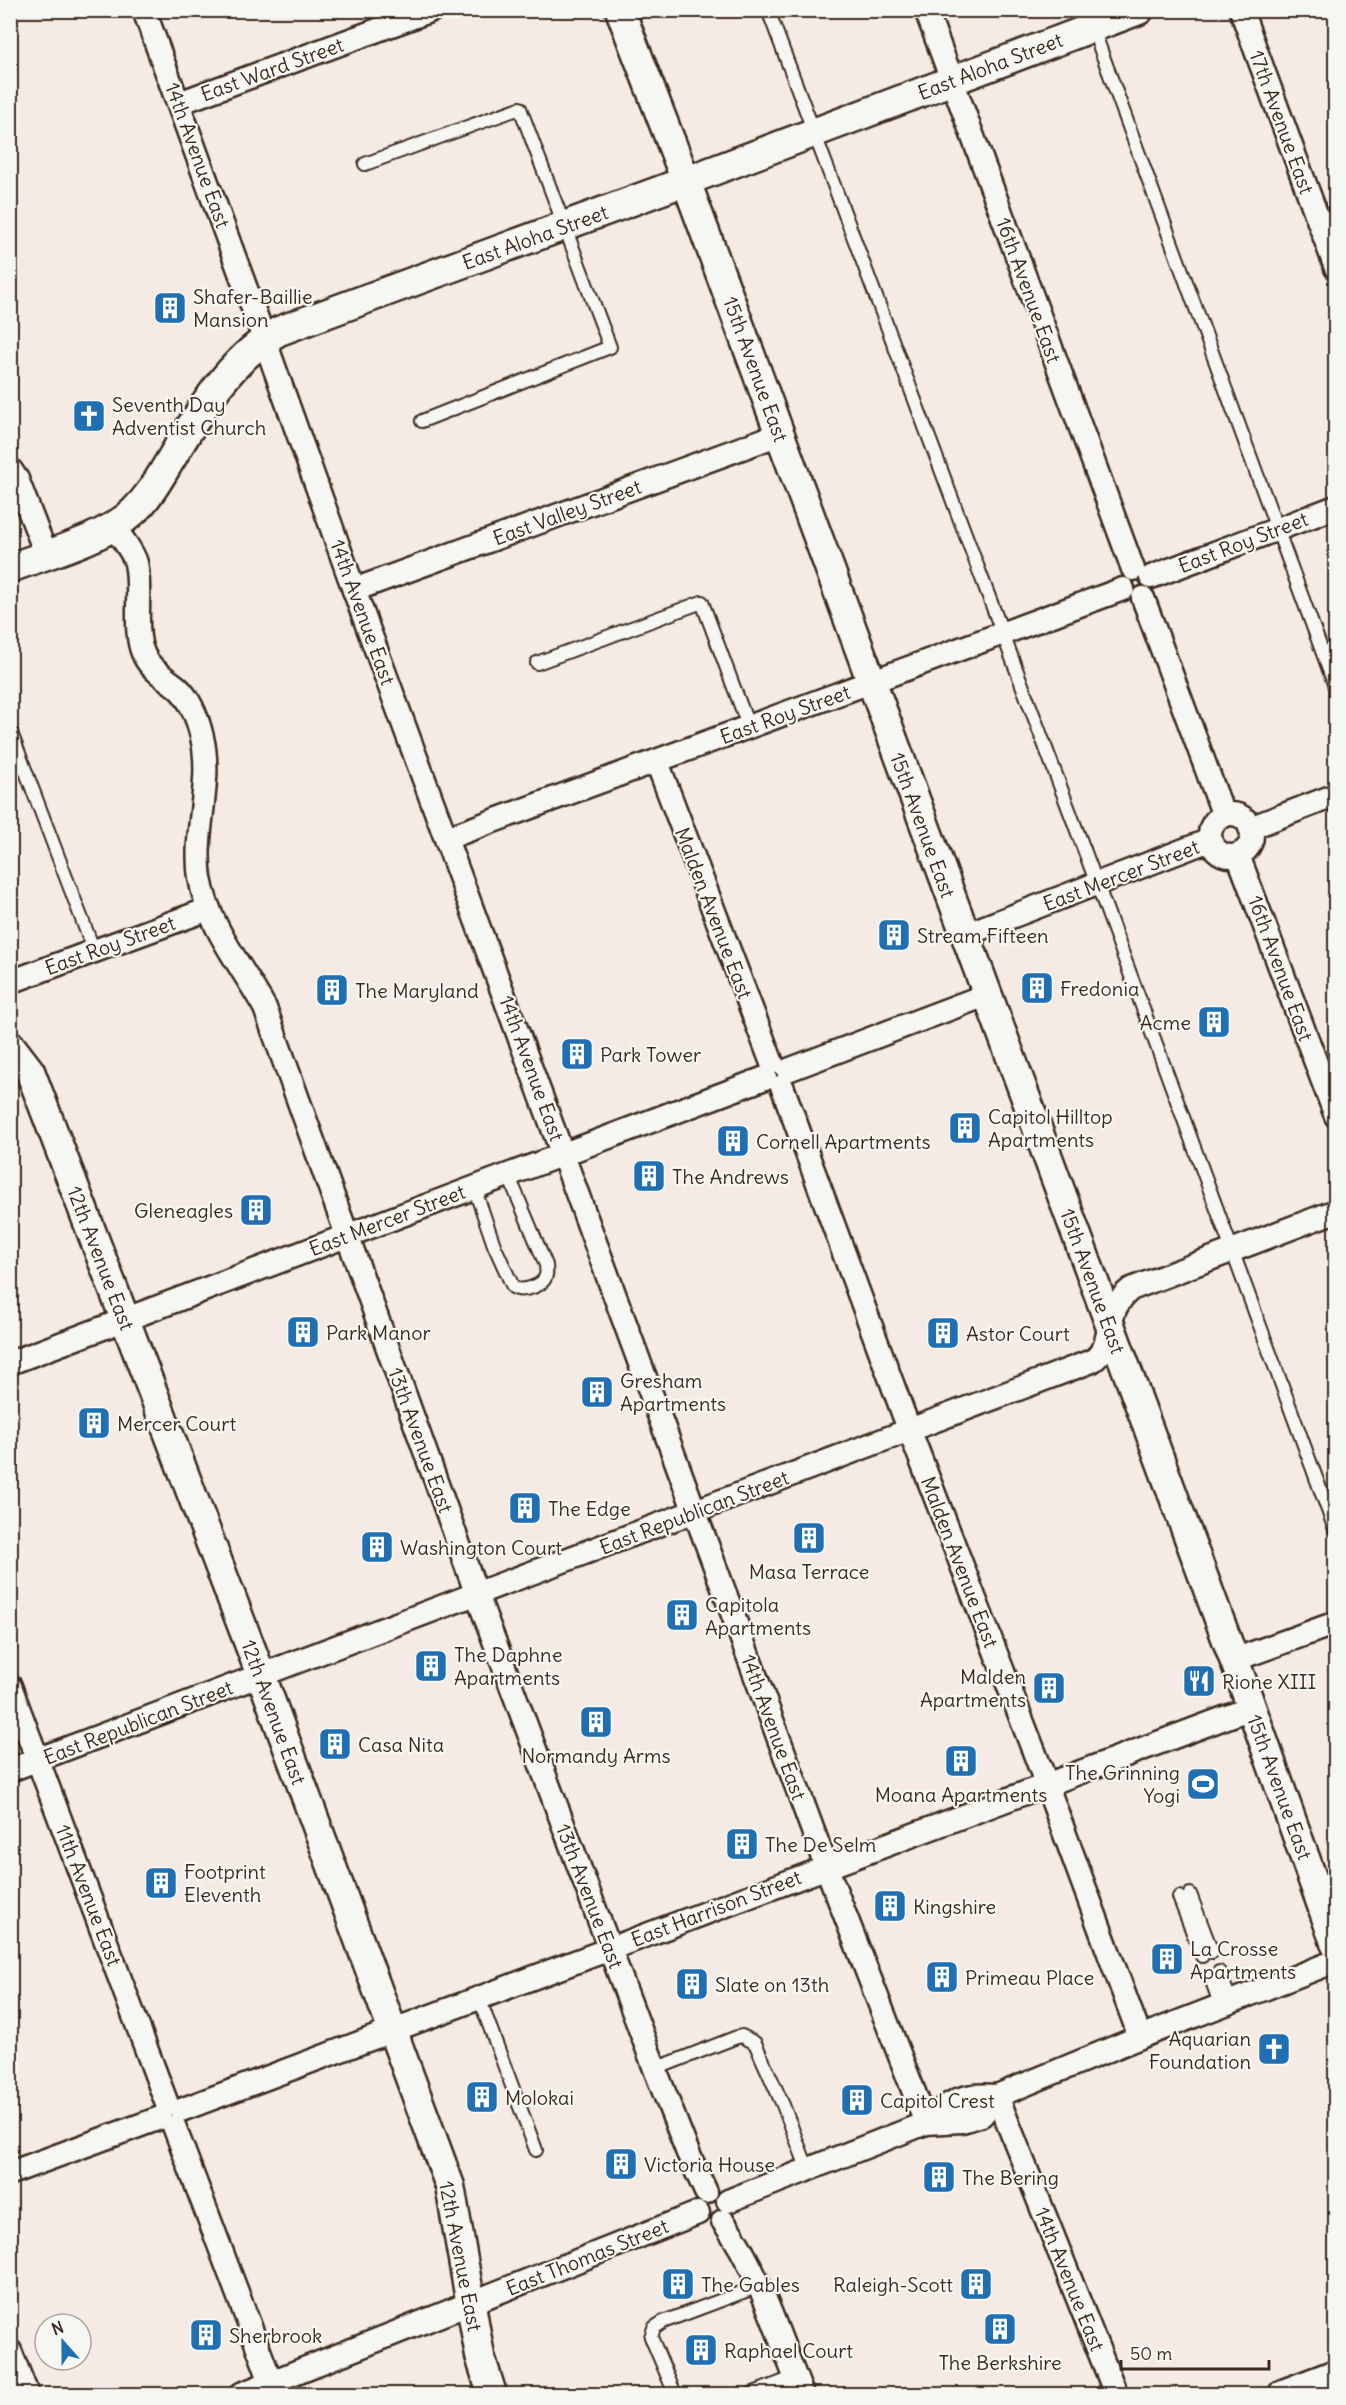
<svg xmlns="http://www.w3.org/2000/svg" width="1346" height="2405" font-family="Delius,sans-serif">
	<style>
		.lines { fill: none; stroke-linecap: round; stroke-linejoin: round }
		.service-casing { stroke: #3b2a1e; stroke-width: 16 }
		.minor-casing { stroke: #3b2a1e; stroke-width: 27 }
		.tertiary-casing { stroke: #3b2a1e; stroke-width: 33 }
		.service { stroke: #f6f6f2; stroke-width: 12 }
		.minor { stroke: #f6f6f2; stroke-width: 22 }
		.tertiary { stroke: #f6f6f2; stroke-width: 28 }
		.labels { text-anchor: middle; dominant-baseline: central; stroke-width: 4.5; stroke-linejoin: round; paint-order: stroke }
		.street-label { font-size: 20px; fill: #3b2a1e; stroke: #f6f6f2 }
		.poi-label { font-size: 20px; fill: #3b2a1e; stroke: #f6f6f2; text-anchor: start }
	</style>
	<rect width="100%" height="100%" fill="#f5eae4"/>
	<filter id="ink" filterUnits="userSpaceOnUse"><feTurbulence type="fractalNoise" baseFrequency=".0167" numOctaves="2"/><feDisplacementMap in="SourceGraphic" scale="12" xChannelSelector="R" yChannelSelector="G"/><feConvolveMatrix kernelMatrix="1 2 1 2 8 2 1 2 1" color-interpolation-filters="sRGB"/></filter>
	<g filter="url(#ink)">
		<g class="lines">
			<defs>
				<g id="service">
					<polyline points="768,10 1097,884 1336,1532"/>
					<polyline points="1086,10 1336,689"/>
					<polyline points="365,164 520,108 610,347 422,421"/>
					<polyline points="537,663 702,602 749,728"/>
					<polyline points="10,730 94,951"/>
					<path d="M474,1187L494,1245L513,1287C522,1293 544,1286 546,1275C547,1274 546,1266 546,1265L508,1174"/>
					<polyline points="1190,1894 1212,1952"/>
					<polyline points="1179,1897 1202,1956"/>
					<polyline points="1219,1972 1231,2002"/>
					<polyline points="1210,1976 1221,2006"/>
					<polyline points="479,1998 536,2150"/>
					<polyline points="655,2069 737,2037 742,2036 755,2043 783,2105 808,2170"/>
					<polyline points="675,2394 651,2337 654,2328 663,2322 759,2286"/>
					<polyline points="751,2394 795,2377"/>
				</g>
				<g id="minor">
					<polyline points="144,10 257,319 354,590 700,1526 826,1866 926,2123"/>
					<polyline points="926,10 1133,569"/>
					<polyline points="1241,10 1336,268"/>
					<polyline points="179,103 432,10"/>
					<polyline points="10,469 17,479 46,554"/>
					<path d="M115,528C121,538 133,551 136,563C142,590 133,630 143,653C149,669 166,678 178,688C191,700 198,720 202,737C213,783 193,831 200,878C208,926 242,966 265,1008L477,1595L655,2069L688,2153L706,2192"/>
					<polyline points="1151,577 1336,507"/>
					<polyline points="354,590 780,434"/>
					<polyline points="1143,598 1224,816"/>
					<polyline points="657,762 772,1063"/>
					<circle cx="1231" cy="835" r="21"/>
					<polyline points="1250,828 1336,795"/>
					<polyline points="447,838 1123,589"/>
					<polyline points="1238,855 1336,1116"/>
					<polyline points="964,935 1210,840"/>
					<polyline points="10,982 209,909"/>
					<polyline points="788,1070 986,995"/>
					<polyline points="782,1086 909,1429 1040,1767 1140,2037"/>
					<polyline points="10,1363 765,1078"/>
					<polyline points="1234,1660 1336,1623"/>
					<polyline points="10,1686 167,2104"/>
					<path d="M10,1770L1092,1361C1116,1346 1101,1312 1131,1289L1336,1211"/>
					<polyline points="997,2096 1116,2394"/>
					<polyline points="181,2110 1251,1708"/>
					<path d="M926,2123C952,2100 962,2093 997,2096L1140,2037L1336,1961"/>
					<polyline points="174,2126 271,2382"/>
					<polyline points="10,2173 160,2118"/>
					<polyline points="728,2201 926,2123 962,2121 982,2115 997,2096"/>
					<path d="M723,2221C760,2272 778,2336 802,2394"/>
					<polyline points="10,2351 27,2394"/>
					<polyline points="241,2394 698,2213"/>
				</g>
				<g id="tertiary">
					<polyline points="620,10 686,181 1242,1681 1336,1945"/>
					<path d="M10,568C49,553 105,539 134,511C150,496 160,477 171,459C199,412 230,358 279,331L686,181L1139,10"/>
					<polyline points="10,1045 30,1071 261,1675 450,2186 480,2356 492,2394"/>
					<polyline points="1283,2394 1336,2374"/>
				</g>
			</defs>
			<use href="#service" class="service-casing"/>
			<use href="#minor" class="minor-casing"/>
			<use href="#tertiary" class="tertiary-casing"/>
			<use href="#service" class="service"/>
			<use href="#minor" class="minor"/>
			<use href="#tertiary" class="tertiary"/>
		</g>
	</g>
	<defs>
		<symbol id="building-square" viewBox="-11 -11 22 22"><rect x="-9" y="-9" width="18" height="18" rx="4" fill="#1f6fb2" stroke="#f6f6f2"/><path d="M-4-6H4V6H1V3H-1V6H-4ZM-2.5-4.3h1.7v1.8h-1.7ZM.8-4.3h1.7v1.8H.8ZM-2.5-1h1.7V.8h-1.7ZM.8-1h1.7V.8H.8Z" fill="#fff"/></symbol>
		<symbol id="church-square" viewBox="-11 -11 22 22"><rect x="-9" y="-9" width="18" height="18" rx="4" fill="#1f6fb2" stroke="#f6f6f2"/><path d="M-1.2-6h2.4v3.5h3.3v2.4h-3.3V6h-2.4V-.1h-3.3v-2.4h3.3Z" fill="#fff"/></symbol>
		<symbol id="restaurant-square" viewBox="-11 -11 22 22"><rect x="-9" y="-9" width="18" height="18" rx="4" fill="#1f6fb2" stroke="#f6f6f2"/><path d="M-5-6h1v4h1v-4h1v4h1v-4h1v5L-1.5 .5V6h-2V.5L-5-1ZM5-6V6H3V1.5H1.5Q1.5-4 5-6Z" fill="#fff"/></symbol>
		<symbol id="stadium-square" viewBox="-11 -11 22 22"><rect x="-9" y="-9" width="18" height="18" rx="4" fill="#1f6fb2" stroke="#f6f6f2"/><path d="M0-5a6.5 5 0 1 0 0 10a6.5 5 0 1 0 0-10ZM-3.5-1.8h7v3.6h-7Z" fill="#fff"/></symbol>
	</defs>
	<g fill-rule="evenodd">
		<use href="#building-square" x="151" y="289" width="38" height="38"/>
		<use href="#church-square" x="70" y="397" width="38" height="38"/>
		<use href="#building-square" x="875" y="916" width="38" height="38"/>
		<use href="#building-square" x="1018" y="969" width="38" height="38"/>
		<use href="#building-square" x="313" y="971" width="38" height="38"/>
		<use href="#building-square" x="1195" y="1003" width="38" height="38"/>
		<use href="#building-square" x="558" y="1035" width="38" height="38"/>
		<use href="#building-square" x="946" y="1109" width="38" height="38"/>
		<use href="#building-square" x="714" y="1122" width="38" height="38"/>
		<use href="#building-square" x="630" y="1157" width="38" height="38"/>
		<use href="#building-square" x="237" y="1191" width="38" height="38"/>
		<use href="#building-square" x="284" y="1313" width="38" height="38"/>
		<use href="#building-square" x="924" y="1314" width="38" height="38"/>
		<use href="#building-square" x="578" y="1373" width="38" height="38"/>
		<use href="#building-square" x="75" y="1404" width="38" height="38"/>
		<use href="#building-square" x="506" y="1489" width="38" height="38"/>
		<use href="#building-square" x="790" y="1519" width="38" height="38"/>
		<use href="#building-square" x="358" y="1528" width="38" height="38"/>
		<use href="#building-square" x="663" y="1596" width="38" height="38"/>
		<use href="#building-square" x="412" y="1647" width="38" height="38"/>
		<use href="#restaurant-square" x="1180" y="1662" width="38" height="38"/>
		<use href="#building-square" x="1030" y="1669" width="38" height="38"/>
		<use href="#building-square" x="577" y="1703" width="38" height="38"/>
		<use href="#building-square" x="316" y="1725" width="38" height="38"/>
		<use href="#building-square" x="942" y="1742" width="38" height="38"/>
		<use href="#stadium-square" x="1184" y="1765" width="38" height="38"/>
		<use href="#building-square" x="723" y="1825" width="38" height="38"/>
		<use href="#building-square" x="142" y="1864" width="38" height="38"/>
		<use href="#building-square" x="871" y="1887" width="38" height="38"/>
		<use href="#building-square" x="1148" y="1940" width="38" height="38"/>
		<use href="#building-square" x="923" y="1958" width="38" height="38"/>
		<use href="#building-square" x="673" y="1965" width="38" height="38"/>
		<use href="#church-square" x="1255" y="2030" width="38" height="38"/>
		<use href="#building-square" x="463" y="2078" width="38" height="38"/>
		<use href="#building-square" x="838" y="2081" width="38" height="38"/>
		<use href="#building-square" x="602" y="2145" width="38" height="38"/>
		<use href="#building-square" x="920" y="2158" width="38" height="38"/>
		<use href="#building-square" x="659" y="2265" width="38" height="38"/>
		<use href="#building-square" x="957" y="2265" width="38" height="38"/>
		<use href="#building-square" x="981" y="2310" width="38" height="38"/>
		<use href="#building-square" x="187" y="2316" width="38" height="38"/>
		<use href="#building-square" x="682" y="2331" width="38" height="38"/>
	</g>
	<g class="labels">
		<g class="street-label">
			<text transform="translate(990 66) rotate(-21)">East Aloha Street</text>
			<text transform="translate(272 69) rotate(-20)">East Ward Street</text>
			<text transform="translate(1282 122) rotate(70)">17th Avenue East</text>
			<text transform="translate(198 155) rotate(70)">14th Avenue East</text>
			<text transform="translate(535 237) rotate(-20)">East Aloha Street</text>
			<text transform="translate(1029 290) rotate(70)">16th Avenue East</text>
			<text transform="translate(756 369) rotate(70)">15th Avenue East</text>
			<text transform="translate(567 512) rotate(-20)">East Valley Street</text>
			<text transform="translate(1243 542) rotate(-21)">East Roy Street</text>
			<text transform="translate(363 612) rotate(70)">14th Avenue East</text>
			<text transform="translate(785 714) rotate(-20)">East Roy Street</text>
			<text transform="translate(923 825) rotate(70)">15th Avenue East</text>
			<text transform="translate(1121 875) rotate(-21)">East Mercer Street</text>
			<text transform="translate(714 913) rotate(69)">Malden Avenue East</text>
			<text transform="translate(110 945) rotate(-20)">East Roy Street</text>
			<text transform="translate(1281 968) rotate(70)">16th Avenue East</text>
			<text transform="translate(532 1068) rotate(70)">14th Avenue East</text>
			<text transform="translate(387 1220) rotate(-21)">East Mercer Street</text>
			<text transform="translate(101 1258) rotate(69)">12th Avenue East</text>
			<text transform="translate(1093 1281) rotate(70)">15th Avenue East</text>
			<text transform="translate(421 1440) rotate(70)">13th Avenue East</text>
			<text transform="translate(694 1512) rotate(-21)">East Republican Street</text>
			<text transform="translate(960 1562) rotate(69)">Malden Avenue East</text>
			<text transform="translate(274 1712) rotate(70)">12th Avenue East</text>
			<text transform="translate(138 1722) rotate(-21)">East Republican Street</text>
			<text transform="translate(774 1727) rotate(70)">14th Avenue East</text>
			<text transform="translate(1280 1787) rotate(70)">15th Avenue East</text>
			<text transform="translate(89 1895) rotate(69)">11th Avenue East</text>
			<text transform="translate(590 1896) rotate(69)">13th Avenue East</text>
			<text transform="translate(716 1908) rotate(-21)">East Harrison Street</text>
			<text transform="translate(461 2256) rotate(79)">12th Avenue East</text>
			<text transform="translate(587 2257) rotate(-22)">East Thomas Street</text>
			<text transform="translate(1070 2279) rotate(68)">14th Avenue East</text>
		</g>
		<g class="poi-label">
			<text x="193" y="296">Shafer-Baillie<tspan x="193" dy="23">Mansion</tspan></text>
			<text x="112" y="404">Seventh Day<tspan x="112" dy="23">Adventist Church</tspan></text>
			<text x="917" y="935">Stream Fifteen</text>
			<text x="1060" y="988">Fredonia</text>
			<text x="355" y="990">The Maryland</text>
			<text x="1191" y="1022" text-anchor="end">Acme</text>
			<text x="600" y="1054">Park Tower</text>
			<text x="988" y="1116">Capitol Hilltop<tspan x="988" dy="23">Apartments</tspan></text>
			<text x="756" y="1141">Cornell Apartments</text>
			<text x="672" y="1176">The Andrews</text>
			<text x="233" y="1210" text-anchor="end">Gleneagles</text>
			<text x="326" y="1332">Park Manor</text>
			<text x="966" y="1333">Astor Court</text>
			<text x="620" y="1380">Gresham<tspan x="620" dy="23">Apartments</tspan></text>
			<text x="117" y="1423">Mercer Court</text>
			<text x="548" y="1508">The Edge</text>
			<text x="400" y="1547">Washington Court</text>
			<text x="809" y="1571" text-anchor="middle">Masa Terrace</text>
			<text x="705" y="1604">Capitola<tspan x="705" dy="23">Apartments</tspan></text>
			<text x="454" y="1654">The Daphne<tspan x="454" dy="23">Apartments</tspan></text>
			<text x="1026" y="1676" text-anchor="end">Malden<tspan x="1026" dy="23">Apartments</tspan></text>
			<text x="1222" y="1681">Rione XIII</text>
			<text x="358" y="1744">Casa Nita</text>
			<text x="596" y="1755" text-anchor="middle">Normandy Arms</text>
			<text x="1180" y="1772" text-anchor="end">The Grinning<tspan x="1180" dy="23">Yogi</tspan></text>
			<text x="961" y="1794" text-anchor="middle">Moana Apartments</text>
			<text x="765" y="1844">The De Selm</text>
			<text x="184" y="1871">Footprint<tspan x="184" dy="23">Eleventh</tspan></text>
			<text x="913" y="1906">Kingshire</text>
			<text x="1190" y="1948">La Crosse<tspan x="1190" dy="23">Apartments</tspan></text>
			<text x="965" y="1977">Primeau Place</text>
			<text x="715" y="1984">Slate on 13th</text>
			<text x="1251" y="2038" text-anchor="end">Aquarian<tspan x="1251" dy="23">Foundation</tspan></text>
			<text x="505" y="2097">Molokai</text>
			<text x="880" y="2100">Capitol Crest</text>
			<text x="644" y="2164">Victoria House</text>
			<text x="962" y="2177">The Bering</text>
			<text x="701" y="2284">The Gables</text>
			<text x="953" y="2284" text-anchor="end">Raleigh-Scott</text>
			<text x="229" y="2335">Sherbrook</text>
			<text x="724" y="2350">Raphael Court</text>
			<text x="1000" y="2362" text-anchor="middle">The Berkshire</text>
		</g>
	</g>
	<rect width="1346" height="2405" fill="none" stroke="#f6f6f2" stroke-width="36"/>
	<rect x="18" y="18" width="1310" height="2369" fill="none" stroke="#3b2a1e" stroke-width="2" filter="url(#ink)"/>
	<g transform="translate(63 2342) rotate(339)"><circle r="28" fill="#f6f6f2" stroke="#aba49d" stroke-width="1.5"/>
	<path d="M0-4.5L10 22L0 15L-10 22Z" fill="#1f6fb2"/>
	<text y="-9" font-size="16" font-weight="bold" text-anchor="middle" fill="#3b2a1e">N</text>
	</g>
	<path d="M1121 2360v9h148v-9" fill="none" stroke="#3b2a1e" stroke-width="3"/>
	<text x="1130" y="2360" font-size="18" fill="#3b2a1e" stroke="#f6f6f2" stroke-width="4.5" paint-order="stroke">50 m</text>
</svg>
